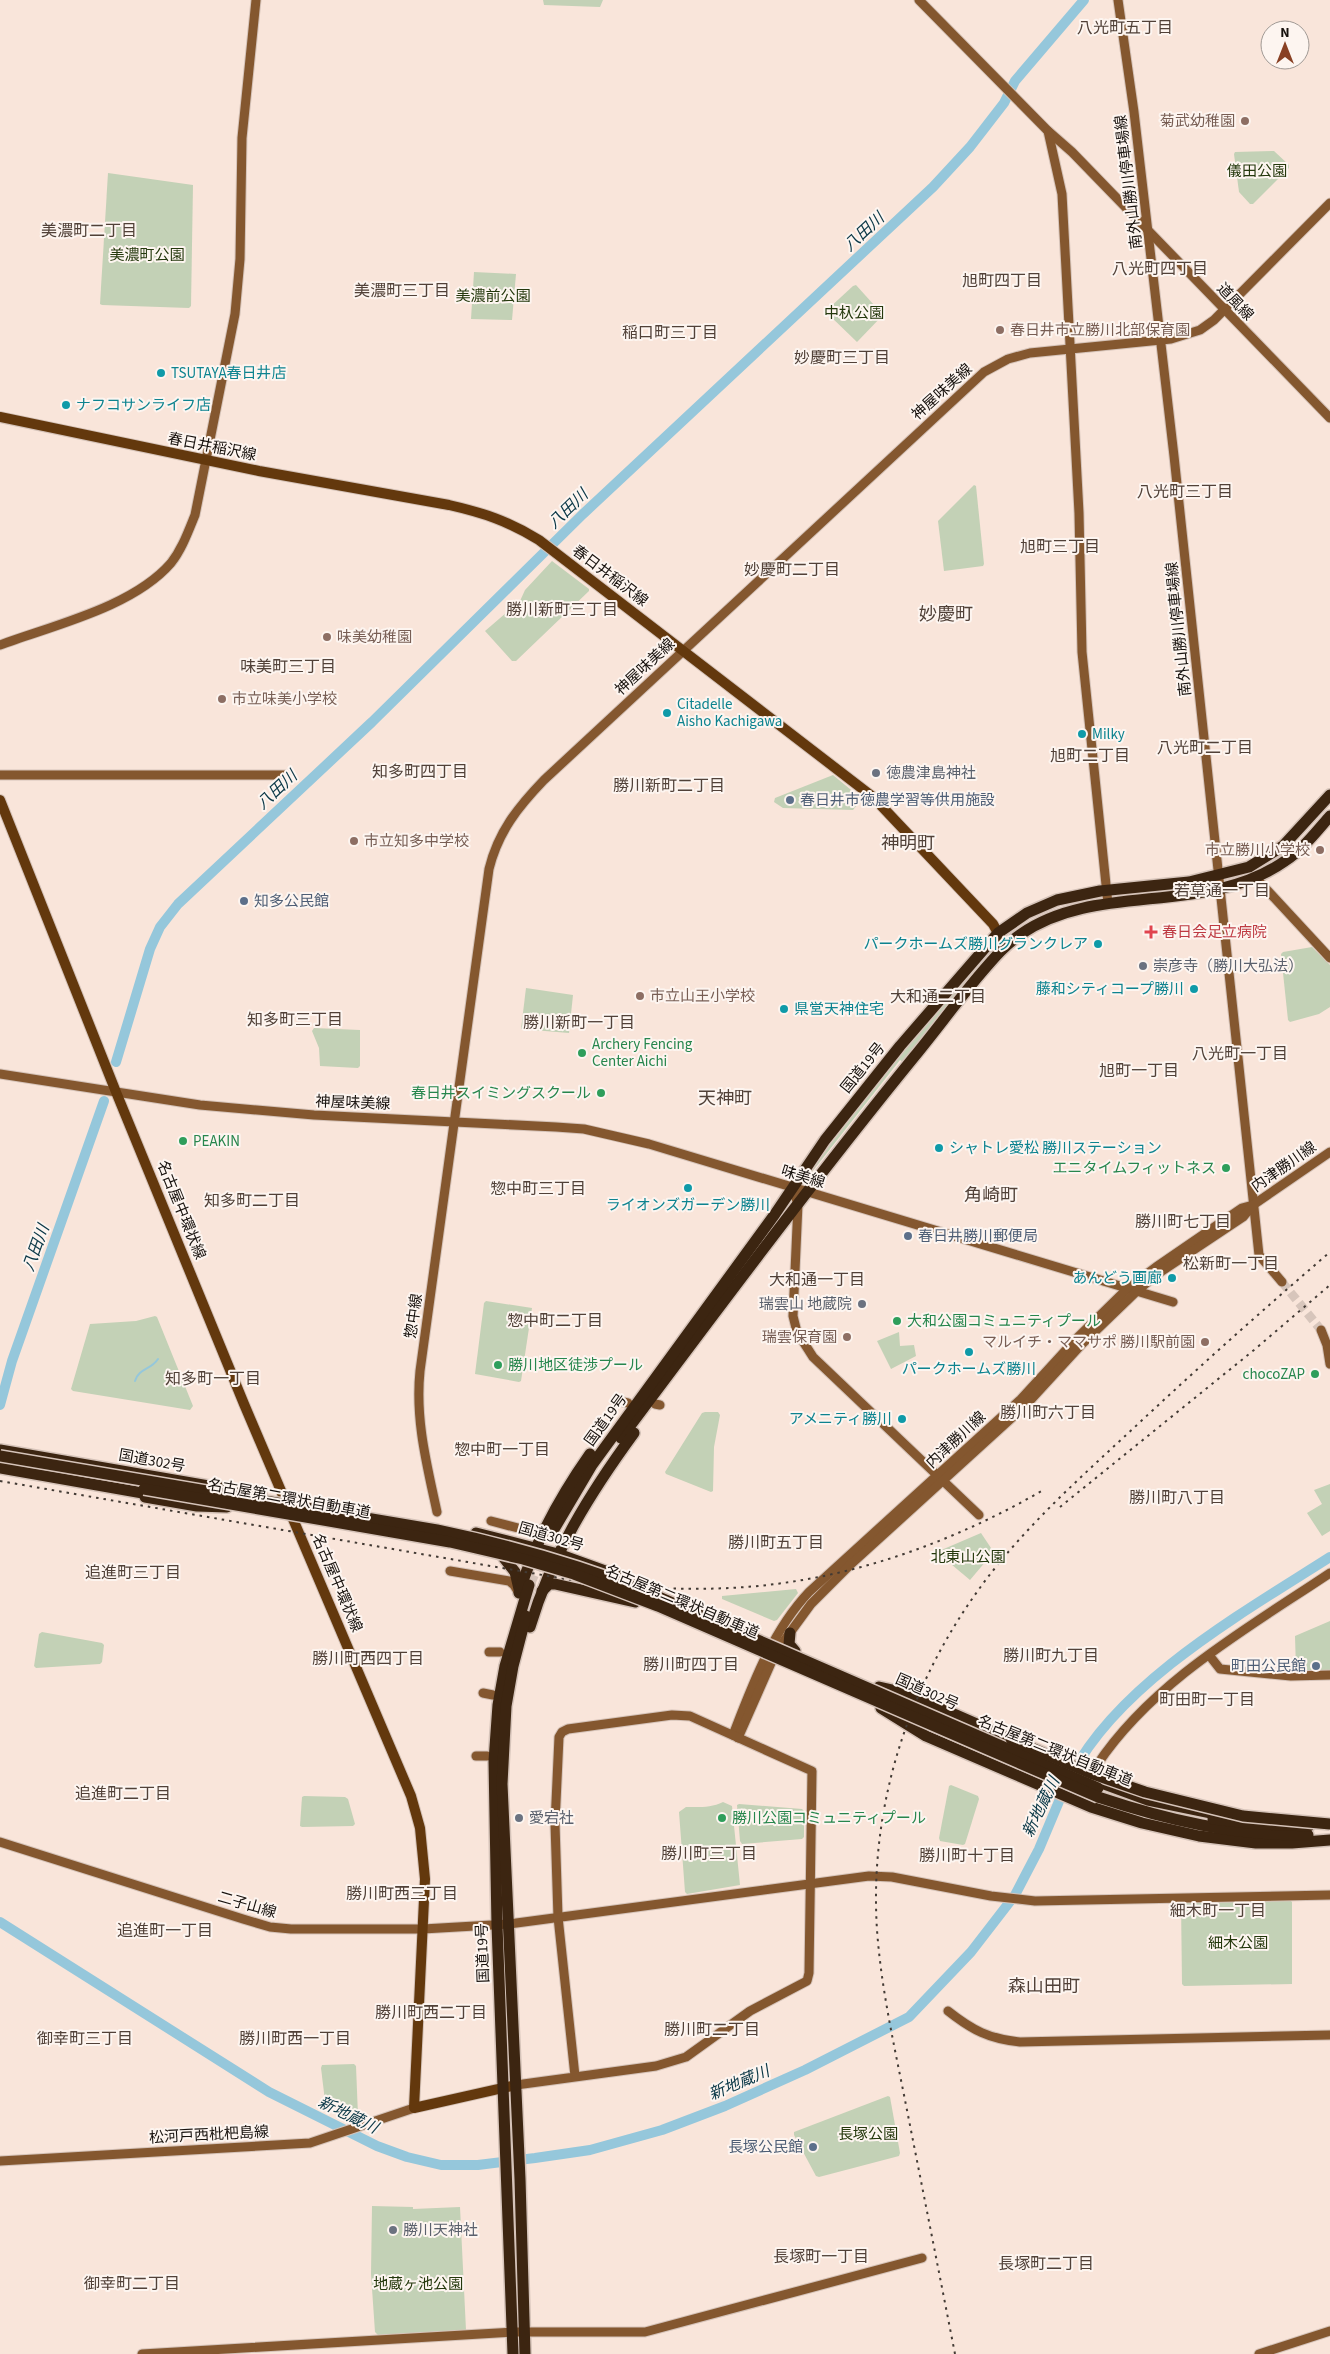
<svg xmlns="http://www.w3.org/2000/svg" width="1330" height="2354" font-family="'Source Sans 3','Noto Sans JP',sans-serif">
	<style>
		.green { fill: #c3d1b6 }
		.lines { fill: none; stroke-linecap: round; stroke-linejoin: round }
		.stream { stroke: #95c7db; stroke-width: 2 }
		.river { stroke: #95c7db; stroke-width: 10 }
		.secondary-tunnel { stroke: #d7c5bb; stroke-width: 9; stroke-dasharray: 9 4.5; stroke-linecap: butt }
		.highway-tunnel { stroke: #d7c5bb; stroke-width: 11; stroke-dasharray: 11 5.5; stroke-linecap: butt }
		.secondary-casing { stroke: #d5c3b9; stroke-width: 11 }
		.primary-casing { stroke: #d5c3b9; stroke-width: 12 }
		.highway-casing { stroke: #d5c3b9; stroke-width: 14 }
		.secondary { stroke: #84572f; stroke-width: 9 }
		.primary { stroke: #63380d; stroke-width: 10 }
		.highway { stroke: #3c2511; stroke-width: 11 }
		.rail { stroke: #423a34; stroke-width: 2; stroke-dasharray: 2.5 5; stroke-linecap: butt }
		.highway-bridge-casing { stroke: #d5c3b9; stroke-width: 14; stroke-linecap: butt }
		.highway-bridge { stroke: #3c2511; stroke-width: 11 }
		.education-dot { fill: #8d6e63; stroke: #fdf5f0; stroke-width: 2 }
		.culture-dot { fill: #0f9aa8; stroke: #fdf5f0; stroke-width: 2 }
		.worship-dot { fill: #6b7280; stroke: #fdf5f0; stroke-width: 2 }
		.service-dot { fill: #5c6f8a; stroke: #fdf5f0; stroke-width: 2 }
		.health-dot { fill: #e0444e; stroke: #fdf5f0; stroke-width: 2 }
		.leisure-dot { fill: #2e9e5b; stroke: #fdf5f0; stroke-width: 2 }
		.labels { text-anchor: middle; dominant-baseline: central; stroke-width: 4; stroke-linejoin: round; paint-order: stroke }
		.education-label { font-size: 15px; fill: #785e54; stroke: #fdf5f0; text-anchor: start }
		.park-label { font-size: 15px; fill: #24380c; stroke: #fdf5f0 }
		.street-label { font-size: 15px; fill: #17110d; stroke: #fdf5f0 }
		.culture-label { font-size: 15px; fill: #0d838f; stroke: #fdf5f0; text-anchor: start }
		.worship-label { font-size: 15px; fill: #5b616d; stroke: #fdf5f0; text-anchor: start }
		.service-label { font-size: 15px; fill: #4e5e75; stroke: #fdf5f0; text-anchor: start }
		.health-label { font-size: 15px; fill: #be3a42; stroke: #fdf5f0; text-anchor: start }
		.leisure-label { font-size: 15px; fill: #27864d; stroke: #fdf5f0; text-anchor: start }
		.neighbourhood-label { font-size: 16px; fill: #514138; stroke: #fdf5f0 }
		.water-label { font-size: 16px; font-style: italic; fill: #0a3746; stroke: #fdf5f0 }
		.quarter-label { font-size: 18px; fill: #514138; stroke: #fdf5f0 }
	</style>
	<rect width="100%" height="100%" fill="#f9e5da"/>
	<g class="green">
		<polygon points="543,0 603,0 600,7 544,5"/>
		<polygon points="1274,151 1289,165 1289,168 1253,204 1250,204 1239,192 1234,154 1235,152"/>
		<polygon points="108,173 193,185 191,306 189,308 102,305 100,304"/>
		<polygon points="474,272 516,274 512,320 471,319"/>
		<polygon points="856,285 883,315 857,342 827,313 827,310 853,286"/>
		<polygon points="974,485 976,486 984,564 983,566 944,571 938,521"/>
		<polygon points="552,561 589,589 589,591 516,661 512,661 485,631 520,601 525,590"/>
		<polygon points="833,775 862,799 853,810 783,808 774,802 775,798"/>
		<polygon points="1312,947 1330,965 1330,1007 1319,1014 1290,1022 1288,1020 1281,954 1283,952"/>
		<polygon points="993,949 994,951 903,1062 900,1060 812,1172 809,1172 913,1037 989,952"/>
		<polygon points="526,988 573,995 569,1033 521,1029"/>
		<polygon points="314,1028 360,1030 360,1066 358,1068 320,1066 319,1048 312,1031"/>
		<polygon points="486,1301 532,1308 521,1381 519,1382 475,1374 484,1303"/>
		<polygon points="155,1316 157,1317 193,1406 190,1410 73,1391 71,1389 90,1324 136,1321"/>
		<polygon points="899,1332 900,1346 914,1345 916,1356 891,1369 877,1341"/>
		<polygon points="705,1412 718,1412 720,1415 714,1447 713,1491 711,1492 666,1474 665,1472 702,1413"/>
		<polygon points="1330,1484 1330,1531 1322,1536 1307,1513 1322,1504 1314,1490"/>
		<polygon points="981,1533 991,1548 992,1554 970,1580 939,1554 939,1551"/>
		<polygon points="796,1589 798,1593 777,1620 774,1621 722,1599 722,1596"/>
		<polygon points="1330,1621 1330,1670 1298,1670 1296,1669 1295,1636"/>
		<polygon points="42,1632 102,1643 104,1645 102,1662 100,1664 36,1668 34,1666 39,1634"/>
		<polygon points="951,1785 978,1796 979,1799 965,1844 963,1845 940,1841 939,1838 949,1786"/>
		<polygon points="304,1796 345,1797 348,1799 355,1824 353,1826 302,1827 300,1826 302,1797"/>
		<path d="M723,1802L732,1806L740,1885L687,1894L685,1892L679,1812L686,1807C699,1807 711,1808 723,1802Z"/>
		<polygon points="739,1804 802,1809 804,1811 804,1837 802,1839 742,1844 740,1841 737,1805"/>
		<polygon points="1290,1900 1292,1902 1292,1984 1184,1986 1182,1984 1181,1902"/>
		<polygon points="354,2064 356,2066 358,2116 325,2101 321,2068 322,2065"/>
		<polygon points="888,2096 890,2097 900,2153 899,2156 819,2177 816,2176 794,2135 794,2132"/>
		<polygon points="372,2206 413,2207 413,2209 460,2207 466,2330 378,2335 375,2332 371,2274"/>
	</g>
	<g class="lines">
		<path class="stream" d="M135,1381C139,1368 151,1370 158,1359"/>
		<g class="river">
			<polyline points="116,1062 150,949 160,927 178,904 372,722 583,514 933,187 970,147 1004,103 1015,81 1084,0"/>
			<polyline points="0,1405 12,1361 104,1101"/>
			<path d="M1072,1774C1120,1682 1244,1612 1330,1557"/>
			<polyline points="0,1922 269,2092 377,2146 407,2157 441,2165 478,2165 535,2158 590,2150 662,2130 725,2106 805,2070 909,2017 971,1952 1015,1895 1039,1849 1065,1787"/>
		</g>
		<polyline class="secondary-tunnel" points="1282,1282 1321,1330"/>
		<polyline class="highway-tunnel" points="529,1585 550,1536"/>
		<defs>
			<g id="secondary">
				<polyline points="919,0 1048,131 1072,152 1330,418"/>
				<polyline points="1118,0 1134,112 1174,456 1259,1255 1282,1282"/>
				<polyline points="1048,131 1062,194 1079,513 1082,652 1108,904"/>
				<path d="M0,645C54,625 133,607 171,563C182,549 188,532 195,515L235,314L240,259L242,138L256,0"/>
				<polyline points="0,775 287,775"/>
				<polyline points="1256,878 1330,958"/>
				<polyline points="0,1074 200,1105 314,1115 556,1127 584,1129 649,1144 1173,1302"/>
				<polyline points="792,1187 798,1204 793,1316 797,1332 813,1357 979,1515"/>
				<polyline points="1321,1330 1327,1345 1330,1364"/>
				<polyline points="623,1402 628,1403"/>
				<polyline points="655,1404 660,1405"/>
				<path d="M437,1512C427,1465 415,1420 420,1371L489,869C498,832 518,807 544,780L984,372L1008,359L1030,353L1171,339L1200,330L1214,320L1330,203"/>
				<polyline points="491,1521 533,1532 539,1531 545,1527"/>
				<polyline points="450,1571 509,1581 514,1585 519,1593"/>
				<polyline points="489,1652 500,1652"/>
				<polyline points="1209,1655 1220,1669 1291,1676 1330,1675"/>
				<polyline points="483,1693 493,1695"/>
				<path d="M733,1735C752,1686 772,1631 809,1592L1021,1399L1076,1339L1127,1289L1156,1267L1242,1208L1253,1205"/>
				<polyline points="738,1738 772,1661 781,1645 811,1604 849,1566 1026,1405 1082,1344 1137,1291 1156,1275 1243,1217 1253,1205 1330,1152"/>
				<polyline points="476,1756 487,1756"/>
				<path d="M1097,1765C1153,1681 1248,1628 1330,1573"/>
				<polyline points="0,1842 243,1919 270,1927 291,1929 423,1929 509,1924 869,1876 892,1877 991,1896 1035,1901 1330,1895"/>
				<path d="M948,2011C972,2030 989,2039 1020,2042L1330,2035"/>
				<polyline points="516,2085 656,2066 686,2057 750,2011 807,1981 809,1973 812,1771 690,1716 672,1715 568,1729 562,1732 559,1737 555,1824 558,1917 575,2076"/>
				<polyline points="0,2161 310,2143 414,2108"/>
				<polyline points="142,2354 514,2332 645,2332 922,2258"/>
				<polyline points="1259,2354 1330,2331"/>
			</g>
			<g id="primary">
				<path d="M0,417L259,471L449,505C484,513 508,521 539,540L873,797L993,924L1005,946"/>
				<polyline points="0,800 116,1092 244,1404 411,1796 420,1828 425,1879 414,2108 516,2085"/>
			</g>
			<g id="highway">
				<path d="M621,1438C717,1310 813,1181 914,1057C937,1029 958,1000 982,972C994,958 1006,944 1021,934C1097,881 1205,917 1285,861C1303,849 1316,832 1330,816"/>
				<polyline points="0,1450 261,1495"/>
				<polyline points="0,1468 154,1495"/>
				<polyline points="145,1497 197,1506 227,1507"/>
				<polyline points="476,1533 558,1554 630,1580"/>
				<polyline points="550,1536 592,1465 775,1214 825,1140 900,1046 998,933 1027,913 1057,900 1100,891 1189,882 1249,867 1283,846 1330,795"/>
				<polyline points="504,1558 515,1572 519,1589"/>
				<polyline points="542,1591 549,1584 555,1584 635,1602"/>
				<path d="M519,1593C535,1542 559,1498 590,1454"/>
				<path d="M530,1627C551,1556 590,1493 634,1433"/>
				<polyline points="790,1633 789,1644 795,1651"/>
				<polyline points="879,1687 906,1693 1011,1739"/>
				<polyline points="881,1708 926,1736 1091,1807 1142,1823 1199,1836 1256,1843 1292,1843 1330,1840"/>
				<polyline points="1088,1778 1148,1800 1221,1815"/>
				<path d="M1098,1797C1167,1820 1235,1836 1308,1835"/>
				<polyline points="1213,1819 1257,1824 1309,1826"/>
				<polyline points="513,2354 497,1925 494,1761 498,1705 505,1666 529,1585"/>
				<polyline points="525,2354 520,2179 502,1784 506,1706 513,1666 526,1616"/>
			</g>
		</defs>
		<use href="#secondary" class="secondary-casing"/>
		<use href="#primary" class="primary-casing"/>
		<use href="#highway" class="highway-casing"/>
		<use href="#secondary" class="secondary"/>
		<use href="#primary" class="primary"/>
		<use href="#highway" class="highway"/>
		<g class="rail">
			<path d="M0,1481L583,1582C637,1588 691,1591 746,1587C852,1579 954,1542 1045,1489"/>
			<polyline points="1060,1507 1254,1350 1330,1285"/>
			<path d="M955,2354C938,2267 921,2181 904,2095C893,2040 881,1986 877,1930C868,1791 919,1655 1010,1550C1049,1505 1094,1465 1138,1424C1201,1365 1265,1308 1330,1252"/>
		</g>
		<defs>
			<g id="highway-bridge">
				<path d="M0,1456L437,1530C509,1545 577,1564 645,1591L1098,1788"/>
				<polyline points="144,1489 450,1542 523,1559 574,1574 658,1606 1098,1797"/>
				<polyline points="1011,1739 1090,1773 1145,1792 1243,1816 1330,1824"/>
			</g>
		</defs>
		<use href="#highway-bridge" class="highway-bridge-casing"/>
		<use href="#highway-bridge" class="highway-bridge"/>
	</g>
	<g class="education-dot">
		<circle cx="1245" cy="121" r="5"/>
		<circle cx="1000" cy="330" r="5"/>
		<circle cx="327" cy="637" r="5"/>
		<circle cx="222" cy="699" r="5"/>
		<circle cx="354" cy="841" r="5"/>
		<circle cx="1320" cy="850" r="5"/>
		<circle cx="640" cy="996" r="5"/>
		<circle cx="847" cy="1337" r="5"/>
		<circle cx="1205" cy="1342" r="5"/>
	</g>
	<g class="culture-dot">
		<circle cx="161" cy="373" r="5"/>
		<circle cx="66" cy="405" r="5"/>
		<circle cx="667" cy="713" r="5"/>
		<circle cx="1082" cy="734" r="5"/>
		<circle cx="1098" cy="944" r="5"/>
		<circle cx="1194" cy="989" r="5"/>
		<circle cx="784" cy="1009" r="5"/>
		<circle cx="939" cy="1148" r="5"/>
		<circle cx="688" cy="1188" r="5"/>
		<circle cx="1172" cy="1278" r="5"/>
		<circle cx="969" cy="1352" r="5"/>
		<circle cx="902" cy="1419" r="5"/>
	</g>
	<g class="worship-dot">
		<circle cx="876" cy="773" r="5"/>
		<circle cx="1143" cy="966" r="5"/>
		<circle cx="862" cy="1304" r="5"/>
		<circle cx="519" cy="1818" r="5"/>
		<circle cx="393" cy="2230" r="5"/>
	</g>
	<g class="service-dot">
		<circle cx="790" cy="800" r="5"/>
		<circle cx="244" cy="901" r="5"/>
		<circle cx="908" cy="1236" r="5"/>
		<circle cx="1316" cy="1666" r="5"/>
		<circle cx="813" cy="2147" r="5"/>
	</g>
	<path class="health-dot" d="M1148.5 924.5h5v5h5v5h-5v5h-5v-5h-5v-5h5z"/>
	<g class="leisure-dot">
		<circle cx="582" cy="1053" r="5"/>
		<circle cx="601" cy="1093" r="5"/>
		<circle cx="183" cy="1141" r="5"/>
		<circle cx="1226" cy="1168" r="5"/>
		<circle cx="897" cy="1321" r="5"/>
		<circle cx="498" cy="1365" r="5"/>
		<circle cx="1315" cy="1374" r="5"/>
		<circle cx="722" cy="1818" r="5"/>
	</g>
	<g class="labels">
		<g class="education-label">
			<text x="1235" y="121" text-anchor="end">菊武幼稚園</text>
			<text x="1010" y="330">春日井市立勝川北部保育園</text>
			<text x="337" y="637">味美幼稚園</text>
			<text x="232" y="699">市立味美小学校</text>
			<text x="364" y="841">市立知多中学校</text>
			<text x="1310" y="850" text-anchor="end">市立勝川小学校</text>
			<text x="650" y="996">市立山王小学校</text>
			<text x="837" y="1337" text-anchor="end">瑞雲保育園</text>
			<text x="1195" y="1342" text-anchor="end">マルイチ・ママサポ 勝川駅前園</text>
		</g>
		<g class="park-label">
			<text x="1257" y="171">儀田公園</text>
			<text x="147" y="255">美濃町公園</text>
			<text x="493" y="296">美濃前公園</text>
			<text x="854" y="313">中杁公園</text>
			<text x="968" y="1557">北東山公園</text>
			<text x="1238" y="1943">細木公園</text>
			<text x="868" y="2134">長塚公園</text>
			<text x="418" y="2284">地蔵ヶ池公園</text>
		</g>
		<g class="street-label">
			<text transform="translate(1129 182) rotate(-97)">南外山勝川停車場線</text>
			<text transform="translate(1235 302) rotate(46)">道風線</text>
			<text transform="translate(942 392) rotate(-42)">神屋味美線</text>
			<text transform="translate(212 447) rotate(11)">春日井稲沢線</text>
			<text transform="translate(610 576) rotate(37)">春日井稲沢線</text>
			<text transform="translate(1179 629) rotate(-96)">南外山勝川停車場線</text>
			<text transform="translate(645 667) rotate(-43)">神屋味美線</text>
			<text transform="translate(863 1068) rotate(-51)">国道19号</text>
			<text transform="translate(353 1103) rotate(2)">神屋味美線</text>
			<text transform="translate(1284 1167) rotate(-35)">内津勝川線</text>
			<text transform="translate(803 1177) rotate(17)">味美線</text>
			<text transform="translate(181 1210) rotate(68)">名古屋中環状線</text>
			<text transform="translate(414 1316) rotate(-82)">惣中線</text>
			<text transform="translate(606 1420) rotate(-54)">国道19号</text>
			<text transform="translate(956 1440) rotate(-43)">内津勝川線</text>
			<text transform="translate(152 1461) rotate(10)">国道302号</text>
			<text transform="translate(289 1499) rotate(10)">名古屋第二環状自動車道</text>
			<text transform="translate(551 1537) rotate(16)">国道302号</text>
			<text transform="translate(337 1583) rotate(67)">名古屋中環状線</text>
			<text transform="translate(682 1602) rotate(23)">名古屋第二環状自動車道</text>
			<text transform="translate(927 1692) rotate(24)">国道302号</text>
			<text transform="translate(1055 1751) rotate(22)">名古屋第二環状自動車道</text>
			<text transform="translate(247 1905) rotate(16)">二子山線</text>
			<text transform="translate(483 1953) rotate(-92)">国道19号</text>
			<text transform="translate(209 2135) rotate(-3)">松河戸西枇杷島線</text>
		</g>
		<g class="culture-label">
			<text x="171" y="373">TSUTAYA春日井店</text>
			<text x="76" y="405">ナフコサンライフ店</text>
			<text x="677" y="704">Citadelle<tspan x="677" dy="17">Aisho Kachigawa</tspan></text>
			<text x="1092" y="734">Milky</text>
			<text x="1088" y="944" text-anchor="end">パークホームズ勝川グランクレア</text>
			<text x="1184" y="989" text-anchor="end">藤和シティコープ勝川</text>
			<text x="794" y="1009">県営天神住宅</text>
			<text x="949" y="1148">シャトレ愛松 勝川ステーション</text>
			<text x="688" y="1205" text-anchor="middle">ライオンズガーデン勝川</text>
			<text x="1162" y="1278" text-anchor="end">あんどう画廊</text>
			<text x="969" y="1369" text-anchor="middle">パークホームズ勝川</text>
			<text x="892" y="1419" text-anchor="end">アメニティ勝川</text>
		</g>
		<g class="worship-label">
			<text x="886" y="773">徳農津島神社</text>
			<text x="1153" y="966">崇彦寺（勝川大弘法）</text>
			<text x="852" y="1304" text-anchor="end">瑞雲山 地蔵院</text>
			<text x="529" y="1818">愛宕社</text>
			<text x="403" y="2230">勝川天神社</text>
		</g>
		<g class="service-label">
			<text x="800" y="800">春日井市徳農学習等供用施設</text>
			<text x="254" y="901">知多公民館</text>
			<text x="918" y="1236">春日井勝川郵便局</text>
			<text x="1306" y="1666" text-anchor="end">町田公民館</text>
			<text x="803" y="2147" text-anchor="end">長塚公民館</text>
		</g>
		<g class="health-label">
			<text x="1162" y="932">春日会足立病院</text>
		</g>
		<g class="leisure-label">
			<text x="592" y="1044">Archery Fencing<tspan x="592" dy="17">Center Aichi</tspan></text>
			<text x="591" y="1093" text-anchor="end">春日井スイミングスクール</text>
			<text x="193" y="1141">PEAKIN</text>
			<text x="1216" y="1168" text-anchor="end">エニタイムフィットネス</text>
			<text x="907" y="1321">大和公園コミュニティプール</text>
			<text x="508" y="1365">勝川地区徒渉プール</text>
			<text x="1305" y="1374" text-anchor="end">chocoZAP</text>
			<text x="732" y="1818">勝川公園コミュニティプール</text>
		</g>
		<g class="neighbourhood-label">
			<text x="1125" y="28">八光町五丁目</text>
			<text x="89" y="231">美濃町二丁目</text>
			<text x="1160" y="269">八光町四丁目</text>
			<text x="1002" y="281">旭町四丁目</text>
			<text x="402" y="291">美濃町三丁目</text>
			<text x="670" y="333">稲口町三丁目</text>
			<text x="842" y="358">妙慶町三丁目</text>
			<text x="1185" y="492">八光町三丁目</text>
			<text x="1060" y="547">旭町三丁目</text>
			<text x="792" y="570">妙慶町二丁目</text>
			<text x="562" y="610">勝川新町三丁目</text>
			<text x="288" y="667">味美町三丁目</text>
			<text x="1205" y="748">八光町二丁目</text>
			<text x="1090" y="756">旭町二丁目</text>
			<text x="420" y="772">知多町四丁目</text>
			<text x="669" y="786">勝川新町二丁目</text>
			<text x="1222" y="891">若草通一丁目</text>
			<text x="938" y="997">大和通二丁目</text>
			<text x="295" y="1020">知多町三丁目</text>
			<text x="579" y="1023">勝川新町一丁目</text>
			<text x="1240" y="1054">八光町一丁目</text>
			<text x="1139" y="1071">旭町一丁目</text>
			<text x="538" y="1189">惣中町三丁目</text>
			<text x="252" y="1201">知多町二丁目</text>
			<text x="1183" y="1222">勝川町七丁目</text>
			<text x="1231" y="1264">松新町一丁目</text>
			<text x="817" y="1280">大和通一丁目</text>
			<text x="555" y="1321">惣中町二丁目</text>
			<text x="213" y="1379">知多町一丁目</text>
			<text x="1048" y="1413">勝川町六丁目</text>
			<text x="502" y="1450">惣中町一丁目</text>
			<text x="1177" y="1498">勝川町八丁目</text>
			<text x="776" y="1543">勝川町五丁目</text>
			<text x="133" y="1573">追進町三丁目</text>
			<text x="1051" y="1656">勝川町九丁目</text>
			<text x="368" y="1659">勝川町西四丁目</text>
			<text x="691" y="1665">勝川町四丁目</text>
			<text x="1207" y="1700">町田町一丁目</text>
			<text x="123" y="1794">追進町二丁目</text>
			<text x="709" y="1854">勝川町三丁目</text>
			<text x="967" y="1856">勝川町十丁目</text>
			<text x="402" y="1894">勝川町西三丁目</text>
			<text x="1218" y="1911">細木町一丁目</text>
			<text x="165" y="1931">追進町一丁目</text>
			<text x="431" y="2013">勝川町西二丁目</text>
			<text x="712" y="2030">勝川町二丁目</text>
			<text x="85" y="2039">御幸町三丁目</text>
			<text x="295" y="2039">勝川町西一丁目</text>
			<text x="821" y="2257">長塚町一丁目</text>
			<text x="1046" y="2264">長塚町二丁目</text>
			<text x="132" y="2284">御幸町二丁目</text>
		</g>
		<g class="water-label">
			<text transform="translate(864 232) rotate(-43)">八田川</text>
			<text transform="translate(568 509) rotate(-44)">八田川</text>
			<text transform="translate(277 790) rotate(-43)">八田川</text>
			<text transform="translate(36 1248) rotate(-70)">八田川</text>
			<text transform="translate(1041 1807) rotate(-64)">新地蔵川</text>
			<text transform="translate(739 2083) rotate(-23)">新地蔵川</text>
			<text transform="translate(348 2115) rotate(26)">新地蔵川</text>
		</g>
		<g class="quarter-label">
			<text x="946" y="614">妙慶町</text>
			<text x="908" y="843">神明町</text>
			<text x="725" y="1098">天神町</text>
			<text x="991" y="1195">角崎町</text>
			<text x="1044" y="1986">森山田町</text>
		</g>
	</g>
	<g transform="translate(1285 45)"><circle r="24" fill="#fdf5f0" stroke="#a19a95"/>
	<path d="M0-4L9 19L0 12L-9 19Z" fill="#894023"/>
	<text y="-8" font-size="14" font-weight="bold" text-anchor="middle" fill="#17110d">N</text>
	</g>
</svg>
